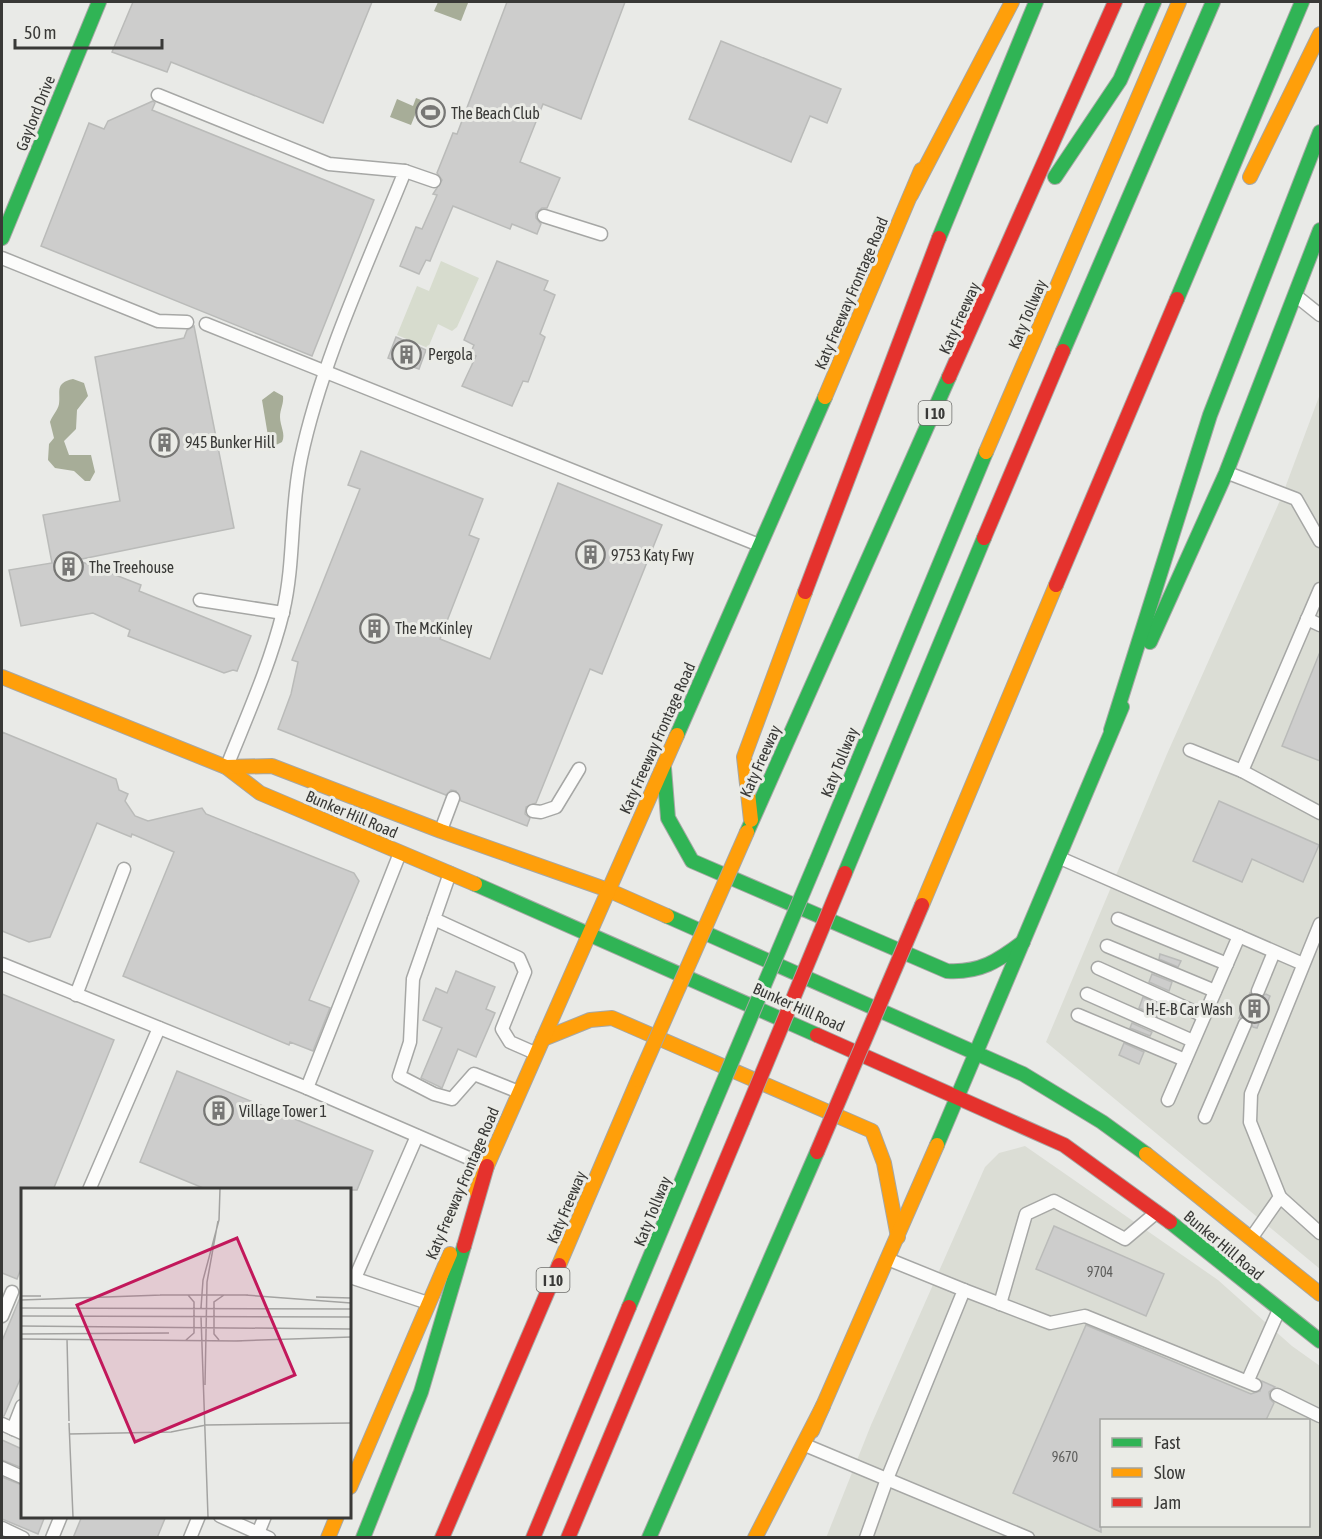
<svg xmlns="http://www.w3.org/2000/svg" width="1322" height="1539" font-family="'Asap Condensed',sans-serif">
	<style>
		.built { fill: #dbddd5; fill-rule: evenodd }
		.green { fill: #d7dcce }
		.water { fill: #a7ad98 }
		.building { fill: #cdcdcc; stroke: #babbb9; stroke-width: 1.5 }
		.lines { fill: none; stroke-linecap: round; stroke-linejoin: round }
		.lane-casing { stroke: #a6a7a5; stroke-width: 15 }
		.fast-casing { stroke: #a6a7a5; stroke-width: 16 }
		.slow-casing { stroke: #a6a7a5; stroke-width: 16 }
		.jam-casing { stroke: #a6a7a5; stroke-width: 16 }
		.lane { stroke: #fcfcfb; stroke-width: 12 }
		.fast { stroke: #30b455; stroke-width: 14 }
		.slow { stroke: #ff9f0a; stroke-width: 14 }
		.jam { stroke: #e5322d; stroke-width: 14 }
		.fast-bridge-casing { stroke: #a6a7a5; stroke-width: 16; stroke-linecap: butt }
		.slow-bridge-casing { stroke: #a6a7a5; stroke-width: 16; stroke-linecap: butt }
		.jam-bridge-casing { stroke: #a6a7a5; stroke-width: 16; stroke-linecap: butt }
		.fast-bridge { stroke: #30b455; stroke-width: 14 }
		.slow-bridge { stroke: #ff9f0a; stroke-width: 14 }
		.jam-bridge { stroke: #e5322d; stroke-width: 14 }
		.labels { text-anchor: middle; dominant-baseline: central; stroke-width: 6; stroke-linejoin: round; paint-order: stroke }
		.number-label { font-size: 14px; fill: #5e5e5c }
		.shield { fill: #eaebe6; stroke: #6e6e6c; stroke-width: 1.5 }
		.shield-label { font-size: 15px; font-weight: bold; fill: #393937 }
		.street-label { font-size: 16px; fill: #393937; stroke: #eaebe6 }
		.poi-label { font-size: 16px; fill: #393937; stroke: #eaebe6; text-anchor: start }
		.inset-road { fill: none; stroke: #a3a3a1; stroke-width: 1.5 }
		.view { fill: #c2185b; fill-opacity: 0.15; stroke: #c2185b; stroke-width: 3 }
		.inset-edge { fill: none; stroke: #393937; stroke-width: 3 }
	</style>
	<rect width="100%" height="100%" fill="#e9eae7"/>
	<g class="built">
		<polygon points="1320,394 1320,1269 1046,1042 1167,754 1282,496"/>
		<path d="M1025,1146L1218,1280L1292,1346L1320,1366V1537L826,1538L871,1425L985,1167L999,1153ZM1102,1420H1308V1526H1102Z"/>
	</g>
	<polygon class="green" points="441,261 479,278 457,327 452,331 438,324 428,348 397,335 417,286 429,291"/>
	<g class="water">
		<polygon points="438,2 468,3 461,21 434,11"/>
		<polygon points="416,98 421,100 411,125 390,117 397,99 413,106"/>
		<path d="M73,379L84,383L88,396L77,410L76,429L64,441L69,455H91L95,472L90,481H85L74,471L55,468L48,460L49,444L54,438L50,422C52,416 58,410 59,404C61,392 54,383 73,379Z"/>
		<path d="M274,391L283,396C284,404 280,409 280,417C280,426 286,434 282,442L276,445L269,442L262,400Z"/>
	</g>
	<g class="building">
		<polygon points="133,2 372,2 323,123 171,62 167,72 112,52"/>
		<polygon points="507,2 625,2 581,119 543,104 520,162 560,178 547,208 542,208 536,213 536,218 541,224 537,234 512,224 510,229 453,206 430,261 426,260 419,274 400,266 416,227 422,229 437,195 433,194 442,180 437,173 453,133 457,134"/>
		<polygon points="721,41 841,89 827,123 810,116 791,162 689,119"/>
		<polygon points="153,101 155,103 152,110 374,200 312,356 41,246 89,123 104,129 108,121"/>
		<polygon points="497,261 548,281 544,290 555,295 540,334 545,337 528,382 523,381 512,406 462,386 476,356 470,354 474,345 464,340"/>
		<polygon points="194,326 234,528 77,560 141,585 139,591 251,636 237,671 233,670 224,673 128,636 130,630 93,613 21,626 9,570 52,563 43,515 120,501 95,357 184,338 187,330"/>
		<polygon points="396,337 426,350 419,369 388,358"/>
		<polygon points="361,451 483,499 469,535 479,539 440,639 490,659 558,483 662,525 602,674 590,669 536,803 526,807 525,814 530,818 527,826 461,801 456,791 451,790 446,795 278,729 291,694 298,662 292,660 360,489 348,485"/>
		<polygon points="1320,652 1320,761 1282,746"/>
		<polygon points="2,732 116,779 119,790 128,794 125,801 135,816 148,821 202,808 206,814 354,873 359,881 309,1000 330,1008 313,1051 290,1042 289,1045 123,976 174,852 132,834 131,837 97,823 50,937 29,942 2,931"/>
		<polygon points="1219,801 1319,845 1303,882 1252,859 1242,882 1193,861"/>
		<polygon points="1160,954 1181,961 1178,967 1159,959"/>
		<polygon points="456,971 495,987 486,1009 495,1013 476,1057 458,1049 442,1088 421,1078 442,1028 423,1020 436,988 447,993"/>
		<polygon points="1152,974 1172,982 1169,991 1149,982"/>
		<polygon points="1250,993 1255,999 1266,994 1270,996 1257,1028 1253,1027 1249,1017 1239,1018"/>
		<polygon points="2,994 114,1040 53,1190 22,1190 22,1266 17,1279 2,1273"/>
		<polygon points="1143,997 1162,1006 1158,1017 1139,1008"/>
		<polygon points="1132,1023 1152,1032 1150,1036 1130,1028"/>
		<polygon points="1124,1043 1144,1052 1139,1064 1119,1055"/>
		<polygon points="177,1071 373,1151 357,1190 208,1190 140,1162"/>
		<polygon points="1054,1226 1164,1274 1146,1316 1036,1269"/>
		<polygon points="22,1293 22,1375 4,1416 2,1416 2,1341"/>
		<polygon points="1086,1325 1251,1394 1260,1391 1262,1381 1275,1387 1269,1392 1270,1399 1274,1403 1266,1420 1101,1420 1101,1532 1013,1493"/>
		<polygon points="2,1440 22,1449 22,1468 2,1460"/>
		<polygon points="2,1477 22,1485 22,1516 45,1516 38,1534 2,1519"/>
		<polygon points="82,1516 166,1516 157,1538 73,1538"/>
	</g>
	<g class="lines">
		<defs>
			<g id="lane">
				<path d="M158,95L329,164L405,171C368,263 321,363 301,458C290,509 295,561 283,612C270,665 247,716 227,766"/>
				<polyline points="405,171 434,181"/>
				<polyline points="544,216 601,234"/>
				<polyline points="2,258 158,321 187,322"/>
				<polyline points="1295,295 1320,315"/>
				<polyline points="206,324 759,545"/>
				<polyline points="1228,473 1296,499 1320,541"/>
				<polyline points="1320,589 1242,771 1320,813"/>
				<polyline points="200,600 283,613"/>
				<polyline points="1307,619 1320,625"/>
				<polyline points="1190,750 1242,771"/>
				<polyline points="533,811 541,812 556,807 579,769"/>
				<polyline points="441,830 453,798"/>
				<polyline points="1060,858 1303,964"/>
				<polyline points="450,873 434,919 519,958 525,972 502,1029 510,1042 535,1053"/>
				<polyline points="434,919 413,979 410,1042 399,1076 434,1094 452,1099 474,1074 519,1092"/>
				<polyline points="1118,919 1227,964"/>
				<polyline points="1107,946 1215,991"/>
				<polyline points="2,964 307,1088 400,853"/>
				<polyline points="1098,968 1204,1016"/>
				<polyline points="1258,991 1274,952"/>
				<polyline points="1087,994 1193,1041"/>
				<polyline points="76,995 124,869"/>
				<polyline points="1078,1015 1185,1060"/>
				<polyline points="307,1088 487,1166"/>
				<polyline points="1168,1100 1239,936"/>
				<polyline points="1205,1117 1245,1024"/>
				<polyline points="89,1190 159,1028"/>
				<polyline points="1280,1197 1320,1233"/>
				<polyline points="1252,1237 1280,1197 1250,1122 1251,1094 1320,924"/>
				<polyline points="350,1277 428,1303"/>
				<polyline points="355,1278 417,1136"/>
				<polyline points="964,1290 1050,1323 1085,1316 1255,1385"/>
				<polyline points="1000,1304 1026,1214 1054,1201 1125,1239 1157,1212"/>
				<polyline points="2,1316 12,1292"/>
				<polyline points="1248,1380 1278,1312"/>
				<polyline points="1277,1395 1320,1416"/>
				<polyline points="2,1424 22,1433"/>
				<polyline points="13,1429 22,1406"/>
				<polyline points="805,1445 1028,1538"/>
				<polyline points="2,1468 22,1477"/>
				<polyline points="220,1516 269,1538"/>
				<polyline points="2,1528 23,1538"/>
				<polyline points="52,1538 61,1516"/>
				<polyline points="190,1538 199,1516"/>
				<polyline points="256,1538 265,1516"/>
				<polyline points="866,1538 887,1479 964,1290 890,1260"/>
			</g>
			<g id="fast">
				<polyline points="1055,177 1120,80 1154,2"/>
				<polyline points="2,238 99,2"/>
				<polyline points="939,238 1036,2"/>
				<polyline points="1177,299 1302,2"/>
				<polyline points="1063,351 1213,2"/>
				<polyline points="1150,642 1226,473 1320,230"/>
				<polyline points="1111,730 1210,415 1320,132"/>
				<polyline points="677,735 825,397"/>
				<path d="M664,768L668,818L692,861L947,971C980,973 998,961 1023,942"/>
				<polyline points="747,832 949,377"/>
				<polyline points="816,862 986,452"/>
				<polyline points="845,873 984,538"/>
				<polyline points="475,884 817,1035"/>
				<polyline points="667,916 1023,1074 1102,1122 1146,1154"/>
				<polyline points="937,1145 1122,707"/>
				<polyline points="1170,1222 1320,1341"/>
				<polyline points="629,1307 711,1111"/>
				<polyline points="363,1538 421,1392 464,1246"/>
				<polyline points="649,1538 817,1152"/>
			</g>
			<g id="slow">
				<polyline points="1250,177 1320,34"/>
				<polyline points="911,195 1012,2"/>
				<polyline points="825,397 921,170"/>
				<polyline points="986,452 1179,2"/>
				<polyline points="2,677 226,767 260,793 475,884"/>
				<polyline points="226,767 272,766 441,831 608,890 667,916"/>
				<polyline points="751,820 744,757 805,592"/>
				<polyline points="922,905 1056,585"/>
				<polyline points="543,1039 590,1020 612,1018 872,1131 884,1163 898,1237"/>
				<polyline points="1146,1154 1320,1294"/>
				<polyline points="476,1191 677,735"/>
				<polyline points="559,1265 638,1080"/>
				<polyline points="812,1431 937,1145"/>
				<polyline points="350,1487 450,1254"/>
				<polyline points="328,1538 337,1516"/>
				<polyline points="755,1538 823,1406"/>
			</g>
			<g id="jam">
				<polyline points="949,377 1115,2"/>
				<polyline points="984,538 1063,351"/>
				<polyline points="1056,585 1177,299"/>
				<polyline points="805,592 939,238"/>
				<polyline points="817,1035 1064,1145 1170,1222"/>
				<polyline points="464,1246 487,1166"/>
				<polyline points="442,1538 559,1265"/>
				<polyline points="533,1538 629,1307"/>
				<polyline points="568,1538 742,1122"/>
			</g>
		</defs>
		<use href="#lane" class="lane-casing"/>
		<use href="#fast" class="fast-casing"/>
		<use href="#slow" class="slow-casing"/>
		<use href="#jam" class="jam-casing"/>
		<use href="#lane" class="lane"/>
		<use href="#fast" class="fast"/>
		<use href="#slow" class="slow"/>
		<use href="#jam" class="jam"/>
		<defs>
			<polyline id="fast-bridge" points="711,1111 816,862"/>
			<polyline id="slow-bridge" points="638,1080 747,832"/>
			<g id="jam-bridge">
				<polyline points="742,1122 845,873"/>
				<polyline points="817,1152 922,905"/>
			</g>
		</defs>
		<use href="#fast-bridge" class="fast-bridge-casing"/>
		<use href="#slow-bridge" class="slow-bridge-casing"/>
		<use href="#jam-bridge" class="jam-bridge-casing"/>
		<use href="#fast-bridge" class="fast-bridge"/>
		<use href="#slow-bridge" class="slow-bridge"/>
		<use href="#jam-bridge" class="jam-bridge"/>
	</g>
	<defs>
		<symbol id="stadium-ring" viewBox="-11 -11 22 22"><circle r="9.5" fill="#eaebe6" stroke="#777775" stroke-width="1.5"/><path d="M0-5a6.5 5 0 1 0 0 10a6.5 5 0 1 0 0-10ZM-3.5-1.8h7v3.6h-7Z" fill="#777775"/></symbol>
		<symbol id="building-ring" viewBox="-11 -11 22 22"><circle r="9.5" fill="#eaebe6" stroke="#777775" stroke-width="1.5"/><path d="M-4-6H4V6H1V3H-1V6H-4ZM-2.5-4.3h1.7v1.8h-1.7ZM.8-4.3h1.7v1.8H.8ZM-2.5-1h1.7V.8h-1.7ZM.8-1h1.7V.8H.8Z" fill="#777775"/></symbol>
	</defs>
	<g fill-rule="evenodd">
		<use href="#stadium-ring" x="414" y="96" width="33" height="33"/>
		<use href="#building-ring" x="390" y="338" width="33" height="33"/>
		<use href="#building-ring" x="148" y="426" width="33" height="33"/>
		<use href="#building-ring" x="574" y="538" width="33" height="33"/>
		<use href="#building-ring" x="52" y="550" width="33" height="33"/>
		<use href="#building-ring" x="358" y="612" width="33" height="33"/>
		<use href="#building-ring" x="1238" y="992" width="33" height="33"/>
		<use href="#building-ring" x="202" y="1094" width="33" height="33"/>
	</g>
	<g class="labels">
		<g class="number-label">
			<text x="1100" y="1272">9704</text>
			<text x="1065" y="1457">9670</text>
		</g>
		<g class="shield">
			<rect x="918.5" y="401" width="33" height="24" rx="4.5"/>
			<rect x="536.5" y="1268" width="33" height="24" rx="4.5"/>
		</g>
		<g class="shield-label">
			<text x="935" y="413">I 10</text>
			<text x="553" y="1280">I 10</text>
		</g>
		<g class="street-label">
			<text transform="translate(35 113) rotate(-68)">Gaylord Drive</text>
			<text transform="translate(851 293) rotate(-67)">Katy Freeway Frontage Road</text>
			<text transform="translate(1027 314) rotate(-67)">Katy Tollway</text>
			<text transform="translate(959 318) rotate(-66)">Katy Freeway</text>
			<text transform="translate(657 738) rotate(-66)">Katy Freeway Frontage Road</text>
			<text transform="translate(760 761) rotate(-66)">Katy Freeway</text>
			<text transform="translate(839 762) rotate(-68)">Katy Tollway</text>
			<text transform="translate(352 814) rotate(23)">Bunker Hill Road</text>
			<text transform="translate(799 1007) rotate(24)">Bunker Hill Road</text>
			<text transform="translate(462 1183) rotate(-67)">Katy Freeway Frontage Road</text>
			<text transform="translate(566 1207) rotate(-67)">Katy Freeway</text>
			<text transform="translate(652 1211) rotate(-68)">Katy Tollway</text>
			<text transform="translate(1224 1245) rotate(40)">Bunker Hill Road</text>
		</g>
		<g class="poi-label">
			<text x="451" y="113">The Beach Club</text>
			<text x="428" y="354">Pergola</text>
			<text x="185" y="442">945 Bunker Hill</text>
			<text x="611" y="555">9753 Katy Fwy</text>
			<text x="89" y="567">The Treehouse</text>
			<text x="395" y="628">The McKinley</text>
			<text x="1233" y="1009" text-anchor="end">H-E-B Car Wash</text>
			<text x="239" y="1111">Village Tower 1</text>
		</g>
	</g>
	<g transform="translate(21 1188)">
		<rect width="330" height="330" fill="#e9eae7"/>
		<path class="inset-road" d="M139,107H227M224,107L330,115M0,108H20M295,109L330,110M0,112L141,107M0,120L330,121M180,120L182,92L198,32L199,1M0,128L330,129M180,129L187,329M0,138L330,141M0,146L148,145M0,151L218,153M46,151L48,233M165,152L173,145V114L167,107M198,152L193,146V114L203,107M214,153L330,149M184,197L186,94L197,33M48,235L52,329M48,246L150,244L185,237L330,235"/>
		<path class="view" d="M216,50L274,187L114,254L56,117Z"/>
		<rect width="330" height="330" class="inset-edge"/>
	</g>
	<rect width="1322" height="1539" fill="none" stroke="#393937" stroke-width="6"/>
	<rect x="1100" y="1419" width="210" height="108" fill="#eaebe6" stroke="#a3a4a0" stroke-width="1.5"/>
	<rect x="1112" y="1438" width="30" height="9" fill="#30b455" stroke="#a3a4a0" stroke-width="1.5"/>
	<text x="1154" y="1449" font-size="18" fill="#393937">Fast</text>
	<rect x="1112" y="1468" width="30" height="9" fill="#ff9f0a" stroke="#a3a4a0" stroke-width="1.5"/>
	<text x="1154" y="1479" font-size="18" fill="#393937">Slow</text>
	<rect x="1112" y="1498" width="30" height="9" fill="#e5322d" stroke="#a3a4a0" stroke-width="1.5"/>
	<text x="1154" y="1509" font-size="18" fill="#393937">Jam</text>
	<path d="M15 39v9h147v-9" fill="none" stroke="#393937" stroke-width="3"/>
	<text x="24" y="39" font-size="18" fill="#393937" stroke="#eaebe6" stroke-width="4.5" paint-order="stroke">50 m</text>
</svg>
